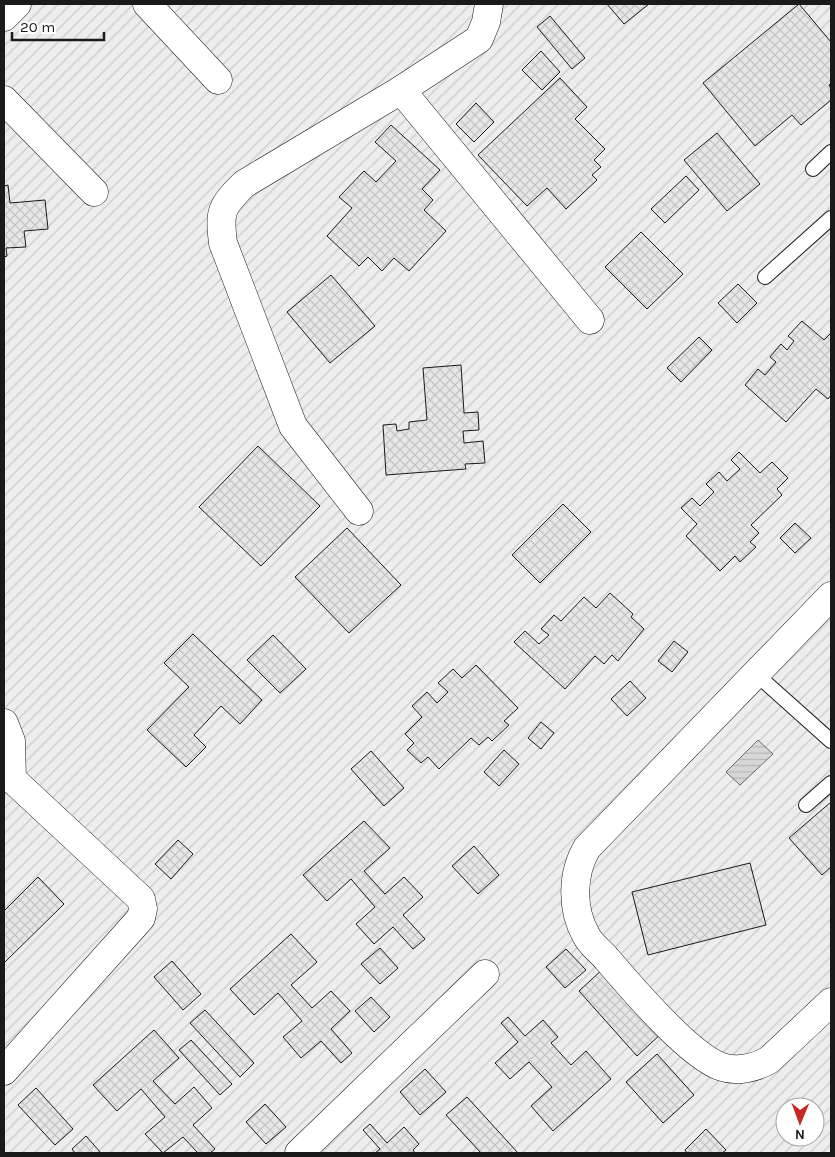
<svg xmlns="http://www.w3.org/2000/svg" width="835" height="1157" font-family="Karla,sans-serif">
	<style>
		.garden { fill: url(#garden-furrows); stroke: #6a6a6a; fill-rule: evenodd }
		.water { fill: url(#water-rules); stroke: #6a6a6a }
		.building { fill: url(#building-cross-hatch); stroke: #1a1a1a }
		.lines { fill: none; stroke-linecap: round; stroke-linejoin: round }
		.service-casing { stroke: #1a1a1a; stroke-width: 16 }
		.minor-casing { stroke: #1a1a1a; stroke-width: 29 }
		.service { stroke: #fff; stroke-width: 14 }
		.minor { stroke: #fff; stroke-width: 28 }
	</style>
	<defs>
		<pattern id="garden-furrows" width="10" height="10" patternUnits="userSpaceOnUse" patternTransform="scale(1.25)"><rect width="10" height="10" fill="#ededed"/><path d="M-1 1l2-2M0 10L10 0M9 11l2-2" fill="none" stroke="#cbcbcb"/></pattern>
		<pattern id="water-rules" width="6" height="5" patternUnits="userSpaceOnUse" patternTransform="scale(1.25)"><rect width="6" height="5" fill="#d7d7d7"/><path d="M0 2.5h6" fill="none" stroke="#b8b8b8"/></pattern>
		<pattern id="building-cross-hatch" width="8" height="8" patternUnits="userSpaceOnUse" patternTransform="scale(1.25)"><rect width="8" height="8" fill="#e6e6e6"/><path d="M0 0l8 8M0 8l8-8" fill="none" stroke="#c5c5c5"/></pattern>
	</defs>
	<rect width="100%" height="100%" fill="#fff"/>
	<path class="garden" d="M4,4H831V1153H4ZM785,1107H815V1137H785Z"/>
	<polygon class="water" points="758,740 773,754 740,785 726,772"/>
	<g class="building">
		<polygon points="607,4 649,4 624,24"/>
		<polygon points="799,4 831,42 831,83 829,85 831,89 831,100 801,125 792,115 755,146 703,83"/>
		<polygon points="550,16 585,58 572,69 537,27"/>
		<polygon points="541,51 560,72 542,90 522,70"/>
		<polygon points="560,78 587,107 575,119 605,149 594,160 601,167 592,175 597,180 566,209 547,188 527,206 478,155"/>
		<polygon points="476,103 494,122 474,142 456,124"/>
		<polygon points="391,125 440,170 422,189 433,200 424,210 446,231 409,271 394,258 382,271 368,257 359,266 327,236 352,208 339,197 364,171 376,182 396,161 375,142"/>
		<polygon points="717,133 760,184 727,211 684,160"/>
		<polygon points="686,176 699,190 665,223 651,209"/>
		<polygon points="8,185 10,203 45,200 48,229 24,231 26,247 6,248 7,256 4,257 4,186"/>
		<polygon points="641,232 683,274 647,309 605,267"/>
		<polygon points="331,275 375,326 330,363 287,312"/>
		<polygon points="738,284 757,303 737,323 718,303"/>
		<polygon points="802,321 824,340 831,333 831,395 828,399 816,389 786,422 745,385 758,369 765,375 776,362 770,357 781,344 787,350 794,341 788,336"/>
		<polygon points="699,337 712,350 681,382 667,368"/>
		<polygon points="461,365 464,413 478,412 479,430 463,431 464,443 483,441 485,463 465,464 466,469 386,475 383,425 396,424 397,431 409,429 409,422 427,420 423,368"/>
		<polygon points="258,446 320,506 261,566 199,507"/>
		<polygon points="739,452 760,473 772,462 788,478 777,489 782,495 751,525 759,533 750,542 756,547 740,562 735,556 720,571 686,536 697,524 681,508 692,498 700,506 714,492 706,484 719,472 727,481 740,469 731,460"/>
		<polygon points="563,504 591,532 540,583 512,555"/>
		<polygon points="795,523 811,538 795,553 780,538"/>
		<polygon points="347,528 401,585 349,633 295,577"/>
		<polygon points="610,593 633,614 631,617 644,629 618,661 612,655 604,664 595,656 565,689 514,642 525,631 539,644 549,635 541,629 554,615 561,621 584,597 596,608"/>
		<polygon points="193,634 262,700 240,724 221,706 194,735 206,747 186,767 147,730 189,687 164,663"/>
		<polygon points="273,635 306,669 280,693 247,660"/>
		<polygon points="674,641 688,652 672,672 658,661"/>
		<polygon points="476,665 518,708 504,721 509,725 492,741 488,737 479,745 471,738 439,769 428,757 421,763 407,750 414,743 405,734 422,717 412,706 427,692 437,703 448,692 438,683 453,669 462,678"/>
		<polygon points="630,681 646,698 627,716 611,699"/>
		<polygon points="541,722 554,733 541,749 528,738"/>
		<polygon points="504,750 519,764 499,786 484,772"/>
		<polygon points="371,751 404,788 384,806 351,769"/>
		<polygon points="831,802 831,867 822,875 789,838"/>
		<polygon points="364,821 390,848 364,871 385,894 404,877 423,897 403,915 425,939 413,949 393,927 374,944 356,924 375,907 351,879 327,901 303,875"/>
		<polygon points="178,840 193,854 171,879 155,864"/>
		<polygon points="474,846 499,875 478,894 452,866"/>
		<polygon points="750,863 766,925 648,955 632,892"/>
		<polygon points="38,877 64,904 4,963 4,911"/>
		<polygon points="291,934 317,962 291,985 312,1008 331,991 350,1011 331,1029 352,1053 341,1063 321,1041 301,1058 283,1037 302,1021 278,993 254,1015 230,989"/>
		<polygon points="380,948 398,968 380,984 361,964"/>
		<polygon points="566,949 586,970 565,988 546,967"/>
		<polygon points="172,961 201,994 183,1010 154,977"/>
		<polygon points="604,968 663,1032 637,1056 579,991"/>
		<polygon points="371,997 390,1017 374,1032 355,1011"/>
		<polygon points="205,1010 254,1063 240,1077 190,1023"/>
		<polygon points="508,1017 525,1036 543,1020 558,1037 551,1043 571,1065 586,1051 611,1079 553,1131 531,1106 552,1087 529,1062 510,1079 495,1063 518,1042 501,1023"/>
		<polygon points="154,1030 179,1058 153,1081 175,1104 194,1087 212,1108 193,1125 215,1149 210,1153 198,1153 183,1137 163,1153 145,1134 165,1117 141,1089 117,1111 93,1085"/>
		<polygon points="191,1040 232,1084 220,1095 179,1050"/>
		<polygon points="657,1054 694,1095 663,1123 626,1082"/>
		<polygon points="425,1069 446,1092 420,1115 400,1092"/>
		<polygon points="36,1088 73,1129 55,1145 18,1105"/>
		<polygon points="467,1097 518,1153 481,1153 446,1115"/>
		<polygon points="265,1104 286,1127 266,1144 246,1122"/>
		<polygon points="370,1124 387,1143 404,1127 419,1144 413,1150 415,1153 375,1153 380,1149 363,1130"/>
		<polygon points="706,1129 726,1150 722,1153 687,1153 685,1150"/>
		<polygon points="86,1136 101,1153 75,1153 72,1149"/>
	</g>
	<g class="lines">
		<defs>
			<g id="service">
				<polyline points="813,169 831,152"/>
				<polyline points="765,277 831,218"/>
				<polyline points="756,674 831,741"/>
				<polyline points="806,805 831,783"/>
			</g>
			<g id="minor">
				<polyline points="147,4 218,80"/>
				<polyline points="489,4 486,22 479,39 401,90 590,320"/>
				<polyline points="4,17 17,4"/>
				<polyline points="4,100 94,192"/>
				<path d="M359,511L293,426L223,243C219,211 221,207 244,184L401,90"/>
				<path d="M831,596L587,848C572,873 571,909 586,935C590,944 600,951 606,958C629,985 690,1057 722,1067C737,1072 755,1068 769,1060L831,1002"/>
				<polyline points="4,723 11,741 12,779 141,899 143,909 141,918 4,1071"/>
				<polyline points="299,1153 485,974"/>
			</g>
		</defs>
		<use href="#service" class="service-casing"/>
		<use href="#minor" class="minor-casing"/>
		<use href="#service" class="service"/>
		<use href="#minor" class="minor"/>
	</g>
	<rect width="835" height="1157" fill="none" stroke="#1a1a1a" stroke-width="10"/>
	<g transform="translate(800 1122) rotate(181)"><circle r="24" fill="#ffffff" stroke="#a3a3a3"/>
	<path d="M0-4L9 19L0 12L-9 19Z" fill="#c62828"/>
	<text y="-8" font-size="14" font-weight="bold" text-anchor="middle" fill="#1a1a1a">N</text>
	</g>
	<path d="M12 32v8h92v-8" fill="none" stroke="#1a1a1a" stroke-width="2.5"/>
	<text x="20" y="32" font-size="15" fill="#1a1a1a" stroke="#ffffff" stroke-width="4" paint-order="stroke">20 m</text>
</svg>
